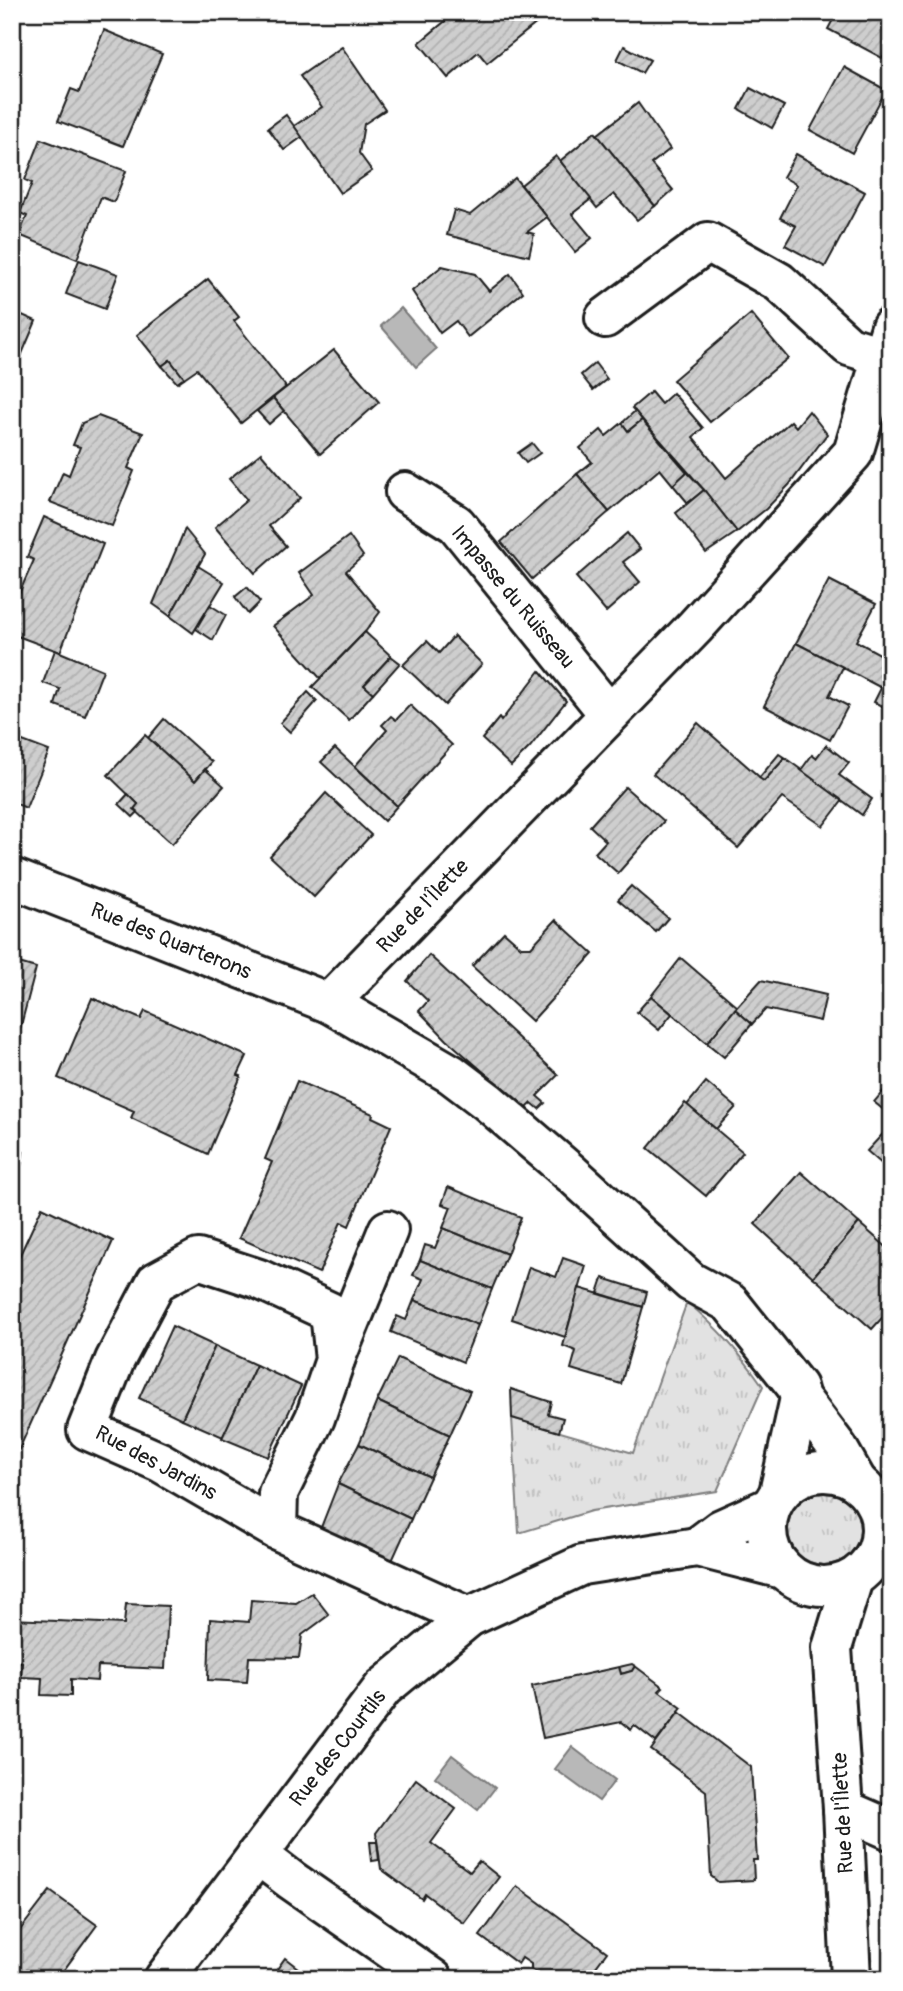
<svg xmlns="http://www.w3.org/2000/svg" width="903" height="1991" font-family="Pangolin,sans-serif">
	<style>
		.grass { fill: url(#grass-tufts); stroke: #7f7f7f; stroke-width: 2 }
		.water { fill: #b8b8b8; stroke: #7a7a7a; stroke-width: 2 }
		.building { fill: url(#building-hatch); stroke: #1c1c1c; stroke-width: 2 }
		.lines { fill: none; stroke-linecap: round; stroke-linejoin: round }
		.street-casing { stroke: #1c1c1c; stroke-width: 44 }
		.street { stroke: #fff; stroke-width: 38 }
		.labels { text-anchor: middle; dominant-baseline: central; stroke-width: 6; stroke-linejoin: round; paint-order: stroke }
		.street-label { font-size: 21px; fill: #1c1c1c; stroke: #fff }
	</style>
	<defs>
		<pattern id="grass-tufts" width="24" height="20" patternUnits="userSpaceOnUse" patternTransform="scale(1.75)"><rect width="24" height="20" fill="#e2e2e2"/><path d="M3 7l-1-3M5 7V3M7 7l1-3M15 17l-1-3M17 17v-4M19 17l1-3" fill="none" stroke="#c1c1c1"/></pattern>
		<pattern id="building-hatch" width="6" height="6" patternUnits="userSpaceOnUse" patternTransform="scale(1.75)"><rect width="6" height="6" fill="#cecece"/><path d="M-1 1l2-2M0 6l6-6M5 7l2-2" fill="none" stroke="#b0b0b0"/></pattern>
	</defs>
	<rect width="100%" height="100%" fill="#fff"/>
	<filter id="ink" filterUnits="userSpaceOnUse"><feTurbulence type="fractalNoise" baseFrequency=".0143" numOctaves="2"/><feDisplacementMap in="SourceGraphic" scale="14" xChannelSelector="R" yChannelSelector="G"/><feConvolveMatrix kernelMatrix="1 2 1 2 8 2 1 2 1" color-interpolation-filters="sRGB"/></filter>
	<g filter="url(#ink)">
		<g class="grass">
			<path d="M687,1302C717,1327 741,1354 763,1386L717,1491L591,1511L519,1533L512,1418L633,1453Z"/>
			<circle cx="824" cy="1529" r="36"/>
		</g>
		<g class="water">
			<polygon points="401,308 436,349 416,367 381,326"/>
			<polygon points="572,1747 615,1780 599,1801 555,1769"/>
			<polygon points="452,1755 495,1788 478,1810 435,1777"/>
		</g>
		<g class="building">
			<polygon points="446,12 530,12 538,22 487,63 478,52 448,78 419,43 450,17"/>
			<polygon points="837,12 891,12 891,40 882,58 828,29"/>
			<polygon points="104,30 162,54 123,146 58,121 71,89 79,92"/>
			<polygon points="624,46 650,60 642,73 617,60"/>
			<polygon points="342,47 385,110 364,124 359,153 372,171 340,193 294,126 322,107 300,76"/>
			<polygon points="844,67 886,90 852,153 810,130"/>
			<polygon points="750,88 784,106 772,128 739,109"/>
			<polygon points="638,103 670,149 651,164 673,190 655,206 597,135"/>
			<polygon points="286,115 302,137 284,150 268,128"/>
			<polygon points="595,132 655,206 637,220 614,194 597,208 560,161"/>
			<polygon points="41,139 126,171 114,202 101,197 77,259 19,235 27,216 20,213 32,183 25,180"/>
			<polygon points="796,154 865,192 825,267 785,245 796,226 780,218 797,185 783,177"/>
			<polygon points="556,156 591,199 572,214 592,238 575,252 521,185"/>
			<polygon points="515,178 547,217 527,232 534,234 529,256 447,235 454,210 470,215"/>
			<polygon points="79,260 118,274 105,309 66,294"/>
			<polygon points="442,266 475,274 489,291 510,274 523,292 468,337 456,321 440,333 412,291"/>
			<polygon points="208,279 239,317 234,321 286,387 241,423 197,369 184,378 170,360 162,366 137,335"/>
			<polygon points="12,295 20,298 13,311 36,321 16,368 12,366"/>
			<polygon points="751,314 788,358 710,422 673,380"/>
			<polygon points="334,350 379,402 320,454 273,398"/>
			<polygon points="170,360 184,378 177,383 162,366"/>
			<polygon points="595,363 607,379 593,390 581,375"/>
			<polygon points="651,392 661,404 673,393 703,428 693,437 726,478 791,421 796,427 809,411 827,434 789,485 766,509 737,532 704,490 632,408"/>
			<polygon points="273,398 284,411 269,424 257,411"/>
			<polygon points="635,411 642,420 628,431 622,423"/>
			<polygon points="98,416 143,433 128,468 134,471 112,526 50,502 63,472 69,475 80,447 73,445 82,423"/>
			<polygon points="642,420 687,472 673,485 660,469 609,512 577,474 592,462 580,448 601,430 606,436 622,423 628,431"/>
			<polygon points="532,443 540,453 526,463 518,453"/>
			<polygon points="261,453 300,498 269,526 286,546 255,573 215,527 247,500 229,479"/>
			<polygon points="687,472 704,490 688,503 673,485"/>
			<polygon points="577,474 609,512 532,579 501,542"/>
			<polygon points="704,490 737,532 706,553 676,513"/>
			<polygon points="44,517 103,544 60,652 12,634 12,609 34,560 27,557"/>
			<polygon points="185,529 205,554 170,616 153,604"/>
			<polygon points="627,533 640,549 623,562 640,582 606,612 576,577"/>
			<polygon points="349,536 363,556 346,571 380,612 365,632 320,678 273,626 314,595 299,573"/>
			<polygon points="198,566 224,582 193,633 170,616"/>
			<polygon points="829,580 876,604 856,641 891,660 891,693 796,643"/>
			<polygon points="247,587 260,602 248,614 235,597"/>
			<polygon points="210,605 226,615 213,640 196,629"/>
			<polygon points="365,632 391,656 364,685 373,693 349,720 312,687"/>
			<polygon points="454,636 482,664 445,705 403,665 427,641 439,653"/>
			<polygon points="796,643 843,667 829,696 848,706 830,740 764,706"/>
			<polygon points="55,650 103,670 85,716 55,705 60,689 43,683"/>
			<polygon points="391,656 400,663 373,693 364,685"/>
			<polygon points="540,671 566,701 530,747 511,766 482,739 499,718 501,721"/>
			<polygon points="881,688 891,693 891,711 874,702"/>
			<polygon points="308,692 317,701 290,732 280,723"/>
			<polygon points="410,705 452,745 397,806 355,766 387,730 382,725 391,716 396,720"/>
			<polygon points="164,719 212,762 195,781 148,738"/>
			<polygon points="698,723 764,781 785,758 843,800 823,826 782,798 738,848 653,774"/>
			<polygon points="145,735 195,781 205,769 224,786 172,844 134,809 138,804 108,775"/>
			<polygon points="12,737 49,751 26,808 12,802"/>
			<polygon points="826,745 849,763 839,775 872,799 862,815 801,770 812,755 816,758"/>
			<polygon points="335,748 397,806 384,821 321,762"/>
			<polygon points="779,754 785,758 764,781 759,778"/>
			<polygon points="625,787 664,821 618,873 595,853 606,841 590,826"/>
			<polygon points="326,793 371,835 314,897 270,856"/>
			<polygon points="128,794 138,804 134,809 138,812 133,817 119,804"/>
			<polygon points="631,886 668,918 656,932 618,900"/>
			<polygon points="556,920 593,954 532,1021 472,966 504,932 521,947 531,947"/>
			<polygon points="429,955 558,1075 537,1096 545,1103 539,1109 532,1103 526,1109 447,1040 419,1011 428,1001 407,981"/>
			<polygon points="681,958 738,1007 707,1043 651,996"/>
			<polygon points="12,961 36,968 19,1033 12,1031"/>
			<polygon points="761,980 826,995 820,1021 766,1009 752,1024 735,1009"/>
			<polygon points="651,996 672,1014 659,1030 637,1012"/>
			<polygon points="92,998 141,1019 145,1011 247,1056 238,1075 241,1076 208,1154 131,1118 134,1111 58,1078"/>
			<polygon points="735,1009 752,1024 724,1057 707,1043"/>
			<polygon points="297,1081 373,1114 372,1117 391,1126 349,1226 341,1222 319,1273 239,1238 272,1162 265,1159"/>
			<polygon points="706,1082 736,1107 716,1129 687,1105"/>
			<polygon points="891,1082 891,1116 874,1102"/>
			<polygon points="685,1103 743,1152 706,1196 648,1148"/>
			<polygon points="891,1125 891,1172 867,1151"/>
			<polygon points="12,1151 23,1152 18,1188 12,1187"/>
			<polygon points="801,1172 859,1223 813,1277 755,1224"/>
			<polygon points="448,1187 521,1217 507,1254 443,1228 451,1207 442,1204"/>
			<polygon points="42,1207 113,1241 17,1454 12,1452 12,1272"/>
			<polygon points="859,1223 891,1251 891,1308 872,1329 813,1277"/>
			<polygon points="443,1228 507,1254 492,1289 420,1260 425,1245 435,1248"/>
			<polygon points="563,1258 586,1266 565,1337 512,1319 529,1267 556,1277"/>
			<polygon points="420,1260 492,1289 478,1325 414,1300 423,1279 413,1275"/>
			<polygon points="603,1278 647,1292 643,1307 598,1293"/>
			<polygon points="579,1288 643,1307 621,1384 571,1369 576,1351 563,1346"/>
			<polygon points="414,1300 478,1325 463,1362 391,1332 397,1316 406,1320"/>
			<polygon points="172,1326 215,1346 182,1419 139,1398"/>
			<polygon points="215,1346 256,1365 223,1437 182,1419"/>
			<polygon points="398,1358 470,1391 450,1435 377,1401"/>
			<polygon points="256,1365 301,1386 268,1457 222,1438"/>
			<polygon points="511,1389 551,1402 548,1414 563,1418 559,1432 512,1418"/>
			<polygon points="377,1401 450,1435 430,1477 359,1444"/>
			<polygon points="359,1444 430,1477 411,1519 338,1484"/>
			<polygon points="338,1484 411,1519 391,1563 320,1530"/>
			<polygon points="312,1593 329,1615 302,1635 299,1658 249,1657 247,1682 208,1680 210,1619 249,1622 251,1600 296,1603"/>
			<polygon points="126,1604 168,1606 165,1669 98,1666 97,1681 71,1679 71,1696 41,1695 42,1678 21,1677 22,1662 12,1661 12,1619 124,1624"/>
			<polygon points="632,1664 635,1666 632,1671 621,1674 619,1667"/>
			<polygon points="635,1666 663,1687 659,1691 682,1708 656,1742 634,1725 631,1730 621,1722 543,1738 532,1686 619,1667 621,1674 632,1671"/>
			<polygon points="679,1712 751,1767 757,1860 753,1860 754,1880 718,1882 711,1876 706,1791 651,1750"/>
			<polygon points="416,1779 456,1809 431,1843 470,1872 479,1861 499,1877 464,1923 425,1894 422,1899 381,1869 376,1833"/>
			<polygon points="370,1842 377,1842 379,1860 372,1861"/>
			<polygon points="517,1886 607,1952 587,1979 546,1979 531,1969 531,1964 522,1958 518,1964 480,1936"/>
			<polygon points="50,1891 97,1925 64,1970 66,1972 61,1979 12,1979 12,1931 17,1934"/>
			<polygon points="285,1958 312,1979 270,1979"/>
		</g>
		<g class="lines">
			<defs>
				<g id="street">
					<polyline points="605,318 708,242 779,282 849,346 881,356"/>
					<polyline points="405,492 456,524 609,714"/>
					<polyline points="12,878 329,1003"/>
					<polyline points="336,1357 388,1230"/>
					<circle cx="824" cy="1529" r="57"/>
					<polyline points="857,1482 837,1447 800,1398 797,1387 730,1303 691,1282 572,1174 488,1102 451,1074 329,1003 695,627 853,453 891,327"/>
					<polyline points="779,1493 800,1398"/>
					<polyline points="277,1530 278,1493 315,1418 335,1360 330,1312 259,1279 198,1259 156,1282 115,1360 87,1430 160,1462 277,1530 469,1617"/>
					<polyline points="697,1547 721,1529 770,1507"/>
					<polyline points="843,1809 891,1830"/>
					<polyline points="257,1854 291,1880 433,1979"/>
					<polyline points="164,1979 383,1688 469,1617 582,1565 697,1547 783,1569"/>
					<polyline points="851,1979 843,1809 832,1648 853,1579"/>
				</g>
			</defs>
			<use href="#street" class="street-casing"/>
			<use href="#street" class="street"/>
		</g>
	</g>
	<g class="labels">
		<g class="street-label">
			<text transform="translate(513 597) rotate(50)">Impasse du Ruisseau</text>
			<text transform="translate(423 906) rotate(-46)">Rue de l'Îlette</text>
			<text transform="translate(171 941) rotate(22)">Rue des Quarterons</text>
			<text transform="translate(156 1463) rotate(28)">Rue des Jardins</text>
			<text transform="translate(338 1748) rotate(-52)">Rue des Courtils</text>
			<text transform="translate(843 1813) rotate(-93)">Rue de l'Îlette</text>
		</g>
	</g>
	<rect width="903" height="1991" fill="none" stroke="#fff" stroke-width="42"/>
	<rect x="21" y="21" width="861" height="1949" fill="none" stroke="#1c1c1c" stroke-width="2.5" filter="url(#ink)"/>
</svg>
